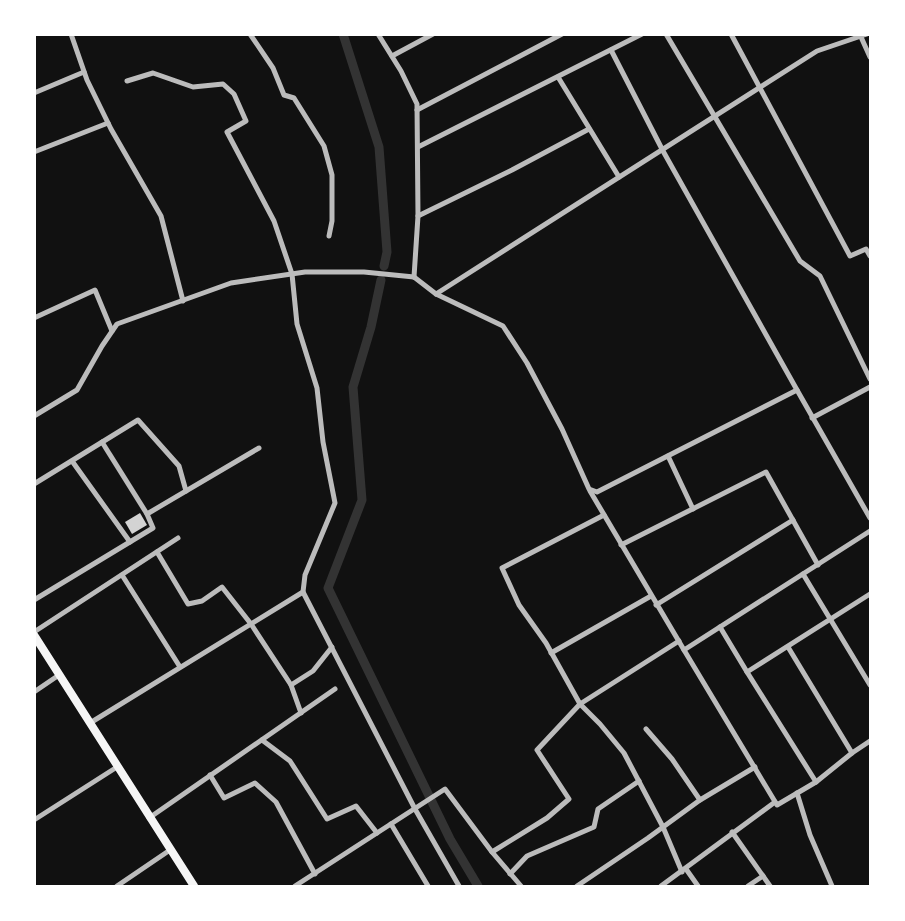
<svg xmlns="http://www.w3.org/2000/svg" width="905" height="921" font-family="'Roboto Condensed',sans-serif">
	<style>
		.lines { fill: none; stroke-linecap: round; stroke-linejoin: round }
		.canal { stroke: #333; stroke-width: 9 }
		.building { fill: #d3d3d3 }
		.minor { stroke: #bcbcbc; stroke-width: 5 }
		.primary { stroke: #f5f5f5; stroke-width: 8 }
	</style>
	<rect width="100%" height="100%" fill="#111"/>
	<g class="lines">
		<g class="canal">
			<polyline points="343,34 379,147 387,252 384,266"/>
			<polyline points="381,280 371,327 353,387 362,500 328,588 450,839 478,886"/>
		</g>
	</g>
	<polygon class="building" points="140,513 147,525 132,534 125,522"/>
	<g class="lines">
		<g class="minor">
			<polyline points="71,34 87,80 111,129 161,216 183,301"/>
			<polyline points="250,34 273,68 284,95 294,98 324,146 332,175 332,221 329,236"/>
			<polyline points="378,34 401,71 417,104 418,216 414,277"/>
			<polyline points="666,34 800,261 820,276 870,379"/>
			<polyline points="731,34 850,256 866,249 870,256"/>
			<polyline points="861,37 870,57"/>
			<polyline points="611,50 663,151 797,390"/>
			<polyline points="392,56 433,34"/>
			<polyline points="558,77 619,177"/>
			<polyline points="127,81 153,73 193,87 223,84 234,94 246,121 227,132 274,221 292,274 297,324 317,388 323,442 335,503 305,575 303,592 415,809 459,886"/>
			<polyline points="34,93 84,72"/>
			<polyline points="417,110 562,34"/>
			<polyline points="418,147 642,34"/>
			<polyline points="34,152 108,123"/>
			<polyline points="418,216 512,170 589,129"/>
			<polyline points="414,277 436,294 503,326 527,363 562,429 589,489 597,492 797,390 870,518"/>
			<polyline points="436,294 817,51 867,34"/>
			<polyline points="34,318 95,290 112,331"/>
			<polyline points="34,416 77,390 102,346 117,324 231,283 305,272 364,272 414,277"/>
			<polyline points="812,418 870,387"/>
			<polyline points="102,442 147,514"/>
			<polyline points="668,456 693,509"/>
			<polyline points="72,461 130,542"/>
			<polyline points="34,484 138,420 179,466 186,491"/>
			<polyline points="590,491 684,650 870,531"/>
			<polyline points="604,515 502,568 519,605 546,643 580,704 679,641"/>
			<polyline points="621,545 766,472 818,565"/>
			<polyline points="157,552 188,604 202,601 222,587 251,624 291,685"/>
			<polyline points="803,574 870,685"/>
			<polyline points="122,575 180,667"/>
			<polyline points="34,600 153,528 147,514 259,448"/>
			<polyline points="656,605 793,520"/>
			<polyline points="720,627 747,672 870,594"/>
			<polyline points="34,632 178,538"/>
			<polyline points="788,647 852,753 870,741"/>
			<polyline points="684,650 777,805 816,782 747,672"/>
			<polyline points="551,653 651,596"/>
			<polyline points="34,692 59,675"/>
			<polyline points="301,713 291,685 313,671 332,647"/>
			<polyline points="90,723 303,592"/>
			<polyline points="646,729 672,759 700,800"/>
			<polyline points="262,740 290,761 327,819 356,806 377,833"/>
			<polyline points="210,775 224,798 255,783 276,802 315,874"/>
			<polyline points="816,782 852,753"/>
			<polyline points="797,793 810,835 832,886"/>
			<polyline points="149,818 335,689"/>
			<polyline points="34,820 117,767"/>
			<polyline points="391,824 428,886"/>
			<polyline points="732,832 770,886"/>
			<polyline points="686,869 698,886"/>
			<polyline points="510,874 527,856 594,827 598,809 639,781"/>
			<polyline points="117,886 170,850"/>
			<polyline points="295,886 445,789 492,852"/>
			<polyline points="521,886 492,852 547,818 569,799 537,750 580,704 600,724 624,753 663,827 682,872"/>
			<polyline points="577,886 648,838 700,800 755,767"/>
			<polyline points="661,886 775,802"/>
			<polyline points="748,886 763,876"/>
		</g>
		<polyline class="primary" points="34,635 194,886"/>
	</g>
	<rect width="905" height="921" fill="none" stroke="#ffffff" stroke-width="72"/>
</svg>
